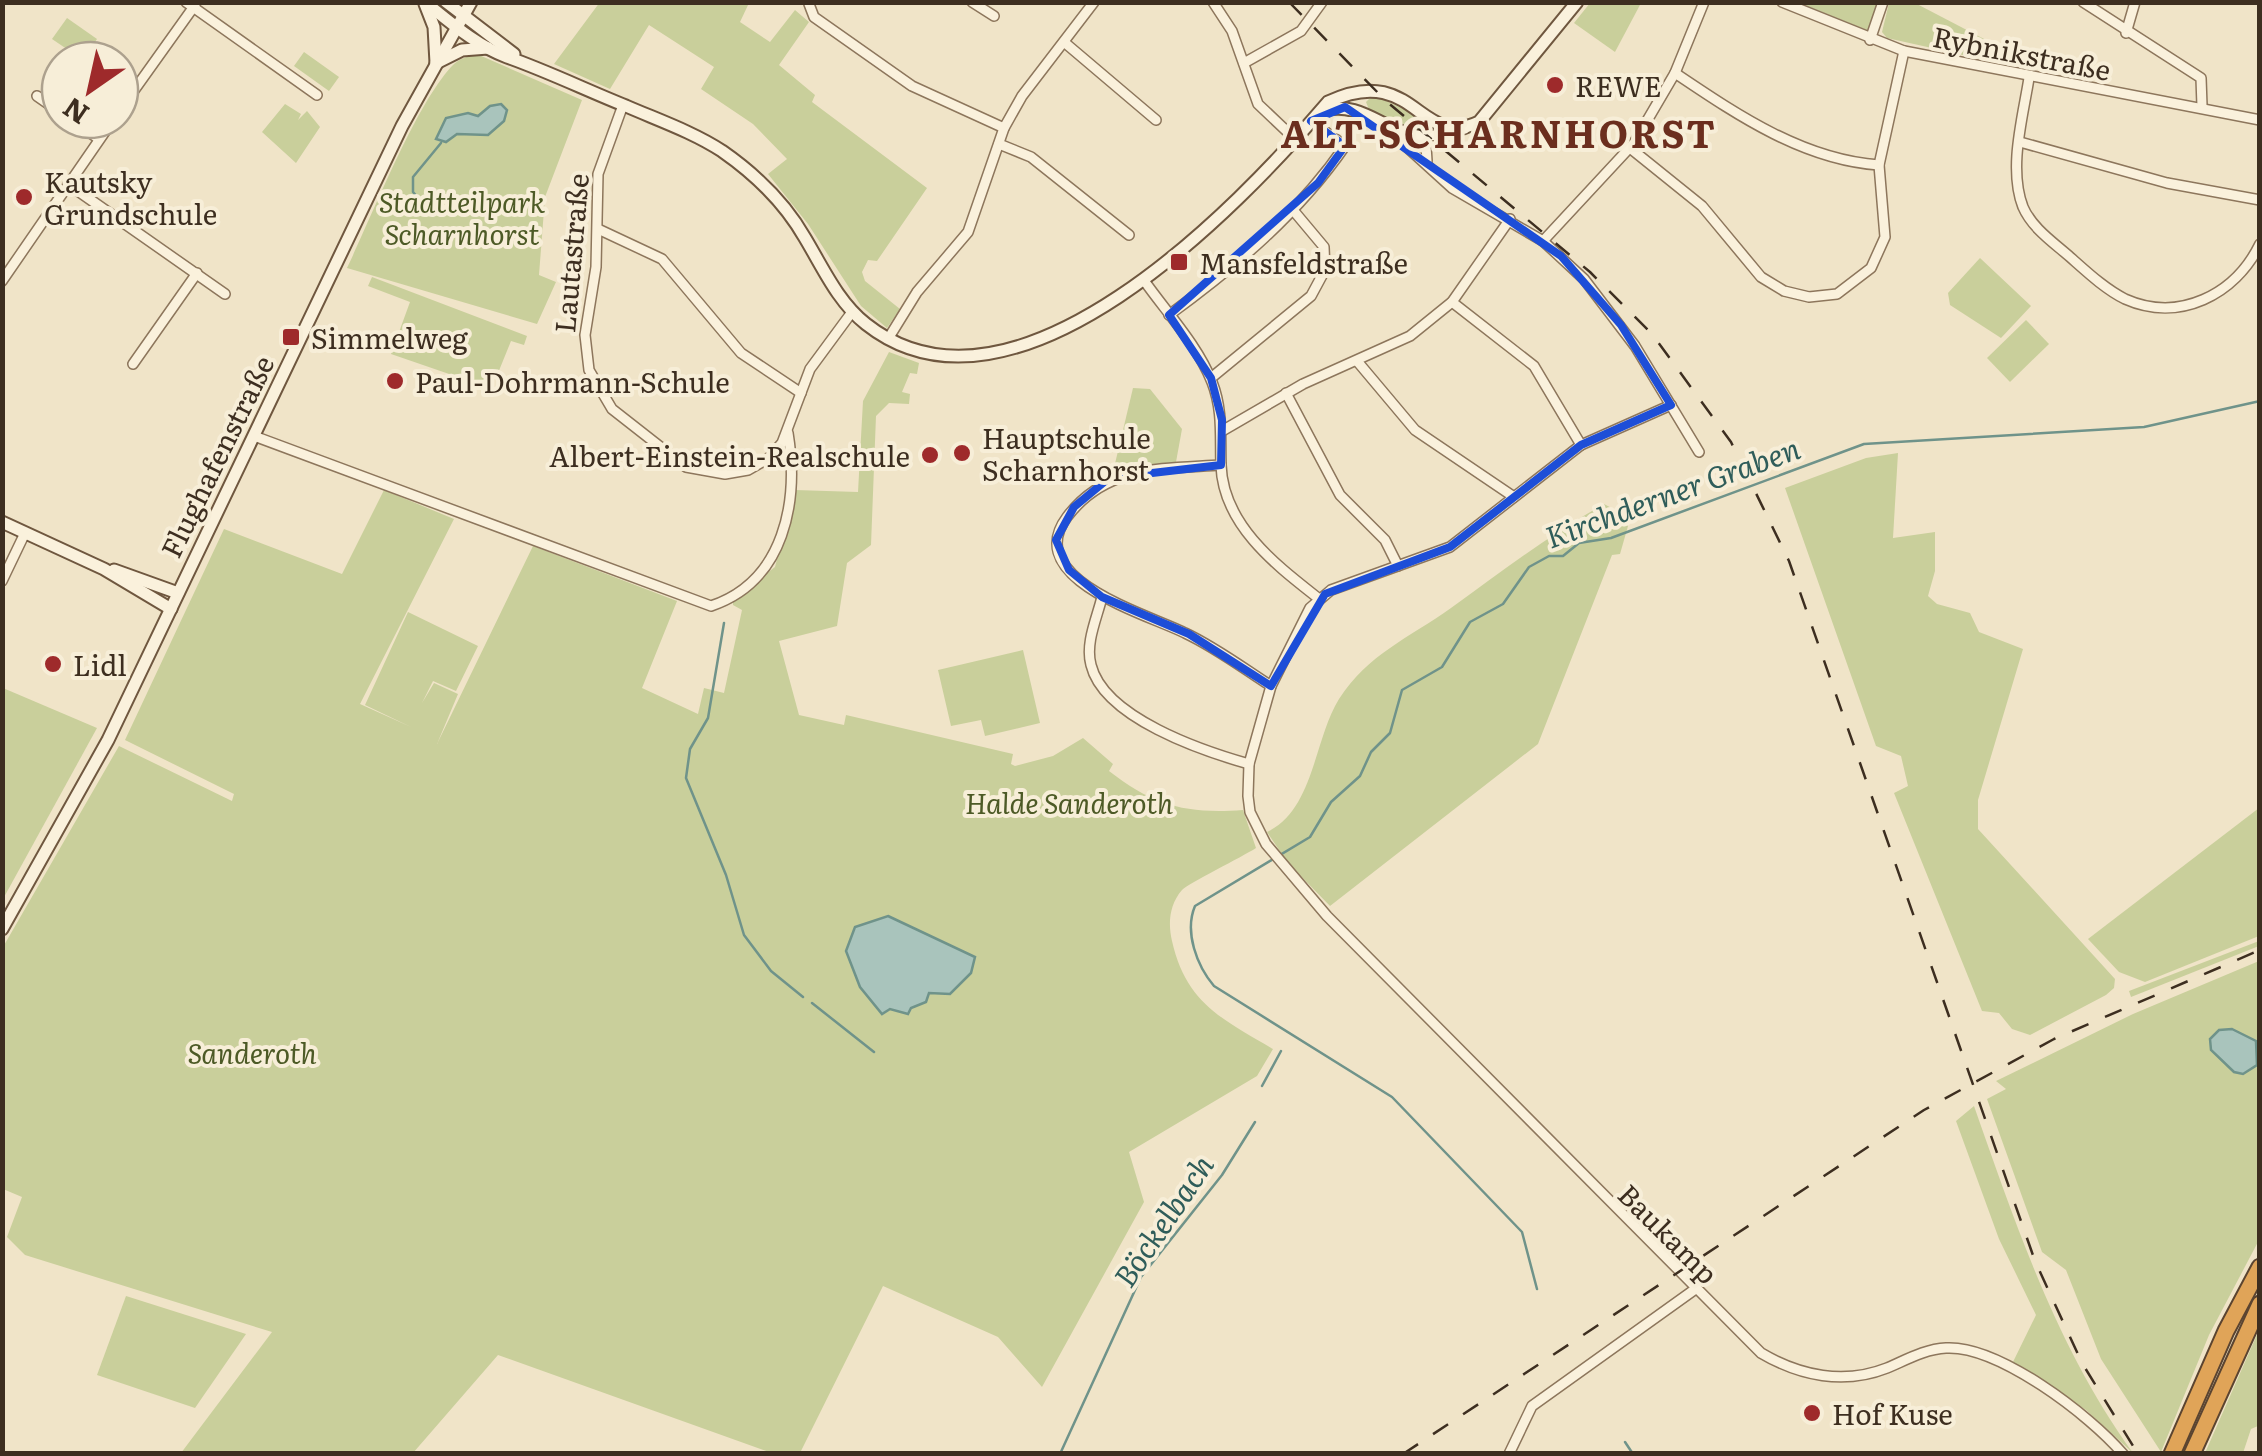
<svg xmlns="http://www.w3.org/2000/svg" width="2262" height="1456" font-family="Literata,serif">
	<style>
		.green { fill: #c9cf9b }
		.water { fill: #a9c4bc; stroke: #6f938a; stroke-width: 2.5 }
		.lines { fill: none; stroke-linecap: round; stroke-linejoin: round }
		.stream { stroke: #6f938a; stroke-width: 2.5 }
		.street-casing { stroke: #8d765c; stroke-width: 12 }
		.secondary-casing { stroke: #6f573f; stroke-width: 15 }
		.highway-casing { stroke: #5b4430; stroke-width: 19 }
		.street { stroke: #faf1dc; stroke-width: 9 }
		.secondary { stroke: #faf1dc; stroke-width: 11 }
		.highway { stroke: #e0a458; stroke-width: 15 }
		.rail { stroke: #3d2e20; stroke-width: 2.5; stroke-dasharray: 18 18; stroke-linecap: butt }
		.marked { fill: none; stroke: #1d4ed8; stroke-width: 8; stroke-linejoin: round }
		.poi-dot { fill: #9e2a2b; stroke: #f7eed8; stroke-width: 4 }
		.labels { text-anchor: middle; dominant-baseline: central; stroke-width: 8; stroke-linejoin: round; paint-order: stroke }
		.street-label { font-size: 28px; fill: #3d2e20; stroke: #f7eed8 }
		.poi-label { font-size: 28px; fill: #3d2e20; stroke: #f7eed8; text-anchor: start }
		.park-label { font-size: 28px; font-style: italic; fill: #4d5a26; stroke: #f7eed8 }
		.water-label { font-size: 30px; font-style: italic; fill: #2f5d5a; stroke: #f7eed8 }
		.district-label { font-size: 38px; font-weight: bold; letter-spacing: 2.5px; fill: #6b2e1e; stroke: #f7eed8 }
	</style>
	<rect width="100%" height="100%" fill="#f0e4c8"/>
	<g class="green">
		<polygon points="600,2 749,3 740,22 770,42 795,10 809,22 779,65 815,95 812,102 927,188 877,261 868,260 862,272 865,281 900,309 887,328 861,306 808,224 768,174 787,159 753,124 701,89 714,67 649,25 610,89 554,64"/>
		<polygon points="1590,3 1641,3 1615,52 1574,23"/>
		<polygon points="1800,3 1880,3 1869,31"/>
		<polygon points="1889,3 1915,3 2009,52 2017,67 1887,38 1882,32"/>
		<polygon points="67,18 97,39 83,60 52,39"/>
		<polygon points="304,52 339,77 329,91 294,66"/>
		<path d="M479,55L582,100L545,197L539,275L556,282L537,324L347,268C373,214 414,108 451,67C459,58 468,56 479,55Z"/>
		<polygon points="1373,95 1419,116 1420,128 1413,131 1370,112 1366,102"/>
		<polygon points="285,104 301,114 298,120 307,111 320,127 296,163 262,132"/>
		<polygon points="1980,258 2031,306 2001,338 1950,305 1948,293"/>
		<polygon points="372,277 527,336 524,345 511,341 496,378 489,376 484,386 391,354 410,302 368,286"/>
		<polygon points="2026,320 2049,344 2010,382 1987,358"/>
		<path d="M889,352L919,363L917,374L910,373L902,392L910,394L909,404L889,403L876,416L871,545L847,563L837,626L779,641L799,715L844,725L846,715L1013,754L1011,764L1015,766L1053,756L1083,738L1113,764L1109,771C1154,806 1186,814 1243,810L1256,848C1242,857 1189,883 1182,890C1169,905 1168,924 1172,941C1186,1003 1222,1019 1273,1049L1257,1076L1129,1152L1144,1202L1042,1387L998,1337L883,1286L800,1453H772L498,1355L413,1453H181L272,1332L25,1255L7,1237L22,1197L3,1189V947L119,746L232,801L234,794L125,740L224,529L342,574L384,490L454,519L360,704L411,727L365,705L408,612L478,646L456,691L433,681L422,703L434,683L458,694L437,744L533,546L677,601L642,688L698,714L704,688L724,693L742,610L733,605V599L775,567L795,490L858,492L863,401Z"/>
		<polygon points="1133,388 1150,389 1182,429 1176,462 1113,472"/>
		<polygon points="1898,453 1893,538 1935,532 1935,571 1928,596 1937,604 1970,613 1979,632 2023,649 1978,800 1978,829 2115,979 2114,988 2106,995 2030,1035 2012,1029 1999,1013 1982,1011 1894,793 1908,786 1901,756 1876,746 1785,488 1866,458"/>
		<path d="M1604,504L1619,512L1628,526L1620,554L1612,555L1538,744L1330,906L1288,863L1267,832C1314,810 1314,739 1339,699C1368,654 1409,638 1451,608C1502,571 1549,535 1604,504Z"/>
		<polygon points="1023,650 1040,723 985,736 981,720 951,726 938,670"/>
		<polygon points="3,688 97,728 3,899"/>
		<polygon points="2259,808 2259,936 2145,982 2119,972 2088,939"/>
		<polygon points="2259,941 2259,946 2131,997 2129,991"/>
		<polygon points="2259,961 2259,1240 2209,1335 2161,1452 2101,1359 2066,1270 2042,1252 1987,1099 2006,1089 1996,1081 2133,1014"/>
		<path d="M1974,1106C2017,1228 2057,1348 2133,1453L2086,1410L2012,1364L2036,1315L1999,1239L1956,1121Z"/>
		<polygon points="126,1296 246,1334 195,1408 97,1375"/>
		<polygon points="2259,1330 2258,1426 2251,1429 2243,1453 2205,1453"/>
	</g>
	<g class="water">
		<polygon points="501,104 507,110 504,121 488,135 457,134 446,142 436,139 446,118 468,113 478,116 490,106"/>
		<polygon points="888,916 975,957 971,973 950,994 929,993 926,1002 911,1008 908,1014 890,1009 882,1014 860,987 846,951 855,927"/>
		<polygon points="2232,1029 2256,1041 2257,1065 2243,1074 2234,1072 2211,1050 2210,1039 2219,1030"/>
	</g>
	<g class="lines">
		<g class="stream">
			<polyline points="428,209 413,192 413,177 441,143"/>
			<polyline points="724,623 708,718 690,749 686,778 726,875 744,935 771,971 803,997"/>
			<polyline points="812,1003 874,1052"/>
			<polyline points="1262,1086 1281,1051"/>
			<path d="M1537,1289L1522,1232L1392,1097L1214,986C1197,966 1184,932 1195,906L1310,837L1331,802L1360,776L1371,752L1390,733L1402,690L1442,667L1470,622L1503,604L1529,567L1549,556H1563L1579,543L1611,538L1864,444L2144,427L2260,401"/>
			<polyline points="1625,1442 1633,1454"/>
			<polyline points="1060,1454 1141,1277 1222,1175 1255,1122"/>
		</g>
		<defs>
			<g id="street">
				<polyline points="186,2 317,95"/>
				<polyline points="972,2 994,16"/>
				<polyline points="1213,2 1232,31 1258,104 1296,140"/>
				<polyline points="1782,2 1904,51 2260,120"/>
				<polyline points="2083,2 2201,78 2202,106"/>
				<polyline points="809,4 814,17 912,86 1004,128"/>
				<polyline points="2126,33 2135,2"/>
				<polyline points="1870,40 1883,2"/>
				<polyline points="1064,42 1156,120"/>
				<polyline points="1244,63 1301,31 1322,2"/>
				<path d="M1675,73C1736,114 1803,160 1879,165"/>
				<path d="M2029,78C2023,117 2008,168 2023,207C2032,228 2053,242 2070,257C2087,272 2105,289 2125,299C2179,323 2235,295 2260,244"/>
				<polyline points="37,96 60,112"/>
				<polyline points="623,105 598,174 596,267 585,335 589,370 612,409 686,467 725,474 748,470 769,458 782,443 810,369 852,312"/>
				<polyline points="120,110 195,5"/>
				<polyline points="1424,115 1427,161"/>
				<polyline points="72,120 99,139"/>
				<polyline points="1387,129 1452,188 1543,241 1584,279 1635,346 1699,452"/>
				<polyline points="1425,137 1465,129"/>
				<polyline points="2020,142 2167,183 2260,200"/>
				<polyline points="999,144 1031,157 1129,235"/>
				<polyline points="1630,148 1702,206 1761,277 1784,291 1809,297 1837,294 1871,268 1885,237 1879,165 1904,51"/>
				<polyline points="68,184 225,294"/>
				<polyline points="598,229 662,259 741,353 801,393"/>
				<polyline points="1543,241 1634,143 1675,73 1704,2"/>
				<path d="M1143,279C1166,312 1197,344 1212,382C1223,410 1220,436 1221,465C1223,525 1276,565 1318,598"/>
				<polyline points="2,281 113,120"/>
				<polyline points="1452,302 1534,366 1581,445"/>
				<path d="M1169,315C1236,266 1298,214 1345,146L1311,121"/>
				<polyline points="888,339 917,292 968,232 1004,128 1022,96 1094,2"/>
				<polyline points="1357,361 1415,430 1514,497"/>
				<polyline points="133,364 197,273"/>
				<polyline points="1211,378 1311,296 1325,270 1324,247 1293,210"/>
				<polyline points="1286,393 1340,495 1385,540 1398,566"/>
				<path d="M1671,405L1581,445L1450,547L1331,590L1310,608L1271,686L1249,764L1248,796L1250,812L1266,844L1327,916L1761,1353C1800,1376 1844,1385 1887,1368C1906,1360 1925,1349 1946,1348C1998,1345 2090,1415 2123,1454"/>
				<polyline points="1222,431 1303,384 1410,336 1452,302 1510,219"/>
				<path d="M254,436L711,606C785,581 799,501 788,433"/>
				<path d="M1221,465C1162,469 1106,465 1067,517C1021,579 1147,614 1185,633C1215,647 1243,668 1271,686"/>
				<polyline points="2,581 25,533"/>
				<path d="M1102,597C1097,618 1085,643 1091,665C1104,718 1203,751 1249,764"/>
				<polyline points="1509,1454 1532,1406 1694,1290"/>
			</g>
			<g id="secondary">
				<path d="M425,2C450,22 477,46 507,57C547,71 586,90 626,106C658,120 693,132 722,151C755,174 785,203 805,238C823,268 838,302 866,324C1014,441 1238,208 1328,102C1415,61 1419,151 1479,122L1577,2"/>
				<polyline points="446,2 514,54"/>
				<polyline points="425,4 434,27 436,63"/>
				<polyline points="436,63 462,50 488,48"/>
				<path d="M1325,110C1361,100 1388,135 1425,137"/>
				<polyline points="2,522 104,569 171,609"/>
				<polyline points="114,570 178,593"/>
				<polyline points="2,929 108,740 402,126 471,2"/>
			</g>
			<g id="highway">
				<polyline points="2172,1454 2226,1331 2260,1267"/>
				<polyline points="2192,1454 2260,1304"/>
			</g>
		</defs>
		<use href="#street" class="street-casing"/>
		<use href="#secondary" class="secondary-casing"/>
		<use href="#highway" class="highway-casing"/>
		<use href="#street" class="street"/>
		<use href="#secondary" class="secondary"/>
		<use href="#highway" class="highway"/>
		<g class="rail">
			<polyline points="1289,2 1386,101 1590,272 1652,334 1731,442 1789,561 2035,1261 2082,1363 2138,1454"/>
			<polyline points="1403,1454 1924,1110 2054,1039 2260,950"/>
		</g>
	</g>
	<path class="marked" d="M1345,107L1561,256L1621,325L1671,405L1581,445L1450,547L1325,594L1271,686L1189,634L1102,597L1069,570L1056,540L1074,507L1109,478L1221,465L1222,420L1211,378L1169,315L1318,183L1345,146L1311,121Z"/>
	<g class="poi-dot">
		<circle cx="1555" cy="85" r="10"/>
		<circle cx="24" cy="197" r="10"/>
		<rect x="1169" y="252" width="20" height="20" rx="5"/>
		<rect x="281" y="327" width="20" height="20" rx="5"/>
		<circle cx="395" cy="381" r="10"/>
		<circle cx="962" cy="453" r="10"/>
		<circle cx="930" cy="455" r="10"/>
		<circle cx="53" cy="664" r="10"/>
		<circle cx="1812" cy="1413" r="10"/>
	</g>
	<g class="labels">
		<g class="street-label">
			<text transform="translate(2022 52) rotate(11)">Rybnikstraße</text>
			<text transform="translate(570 253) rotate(-85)">Lautastraße</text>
			<text transform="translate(216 456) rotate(-64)">Flughafenstraße</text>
			<text transform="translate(1669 1233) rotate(45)">Baukamp</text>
		</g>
		<g class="poi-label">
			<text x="1575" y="85">REWE</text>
			<text x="44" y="181">Kautsky<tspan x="44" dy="32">Grundschule</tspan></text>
			<text x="1199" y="262">Mansfeldstraße</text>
			<text x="311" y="337">Simmelweg</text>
			<text x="415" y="381">Paul-Dohrmann-Schule</text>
			<text x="982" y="437">Hauptschule<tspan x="982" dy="32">Scharnhorst</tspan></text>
			<text x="910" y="455" text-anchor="end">Albert-Einstein-Realschule</text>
			<text x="73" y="664">Lidl</text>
			<text x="1832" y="1413">Hof Kuse</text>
		</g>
		<g class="park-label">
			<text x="462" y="201">Stadtteilpark<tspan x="462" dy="32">Scharnhorst</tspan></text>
			<text x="1069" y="802">Halde Sanderoth</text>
			<text x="252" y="1052">Sanderoth</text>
		</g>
		<g class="water-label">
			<text transform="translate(1672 491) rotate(-20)">Kirchderner Graben</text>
			<text transform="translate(1162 1220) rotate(-56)">Böckelbach</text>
		</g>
		<g class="district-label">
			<text x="1499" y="131">ALT-SCHARNHORST</text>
		</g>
	</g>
	<rect width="2262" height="1456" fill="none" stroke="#3d2e20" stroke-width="10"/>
	<g transform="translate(90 90) rotate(214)"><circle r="48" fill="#f7eed8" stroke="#ada18e" stroke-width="2.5"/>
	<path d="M0-8L18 38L0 25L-18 38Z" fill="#9e2a2b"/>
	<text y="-15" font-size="28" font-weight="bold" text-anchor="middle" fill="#3d2e20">N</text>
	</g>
</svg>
